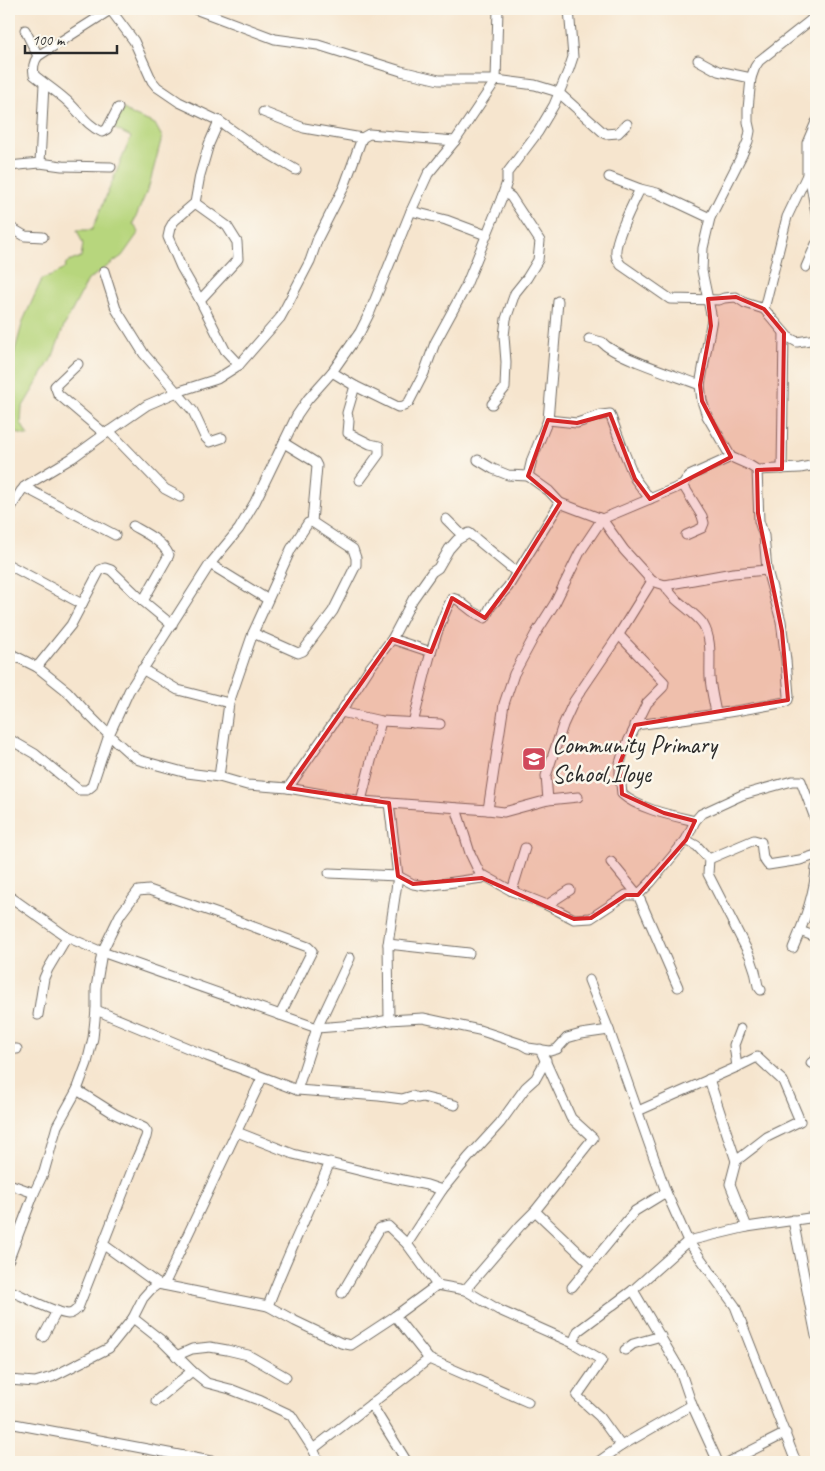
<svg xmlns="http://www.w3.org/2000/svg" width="825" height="1471" font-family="Caveat,sans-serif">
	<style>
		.green { fill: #b7d67d; stroke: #718054 }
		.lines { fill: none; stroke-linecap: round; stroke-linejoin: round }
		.minor-casing { stroke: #726c64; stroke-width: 11 }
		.minor { stroke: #fff; stroke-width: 9 }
		.marked { fill: #d62828; fill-opacity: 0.2; stroke: #d62828; stroke-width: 4; stroke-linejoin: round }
		.labels { text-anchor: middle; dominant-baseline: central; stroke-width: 5; stroke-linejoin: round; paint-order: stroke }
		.poi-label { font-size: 25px; fill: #2b2b2b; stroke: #fbf7ec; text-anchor: start }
	</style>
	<rect width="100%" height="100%" fill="#fbf7ec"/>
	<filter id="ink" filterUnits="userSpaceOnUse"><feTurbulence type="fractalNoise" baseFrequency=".02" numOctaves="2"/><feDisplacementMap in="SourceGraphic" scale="10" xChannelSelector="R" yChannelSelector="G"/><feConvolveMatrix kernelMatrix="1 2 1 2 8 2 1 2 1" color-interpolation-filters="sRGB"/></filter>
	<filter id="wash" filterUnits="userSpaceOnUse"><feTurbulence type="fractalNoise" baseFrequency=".0096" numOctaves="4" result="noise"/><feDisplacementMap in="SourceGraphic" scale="20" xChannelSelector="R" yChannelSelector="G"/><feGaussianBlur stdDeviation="1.12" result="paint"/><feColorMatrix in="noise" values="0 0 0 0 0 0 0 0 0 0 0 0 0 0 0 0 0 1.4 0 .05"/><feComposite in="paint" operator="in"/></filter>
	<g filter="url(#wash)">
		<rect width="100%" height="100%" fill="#f6e5ce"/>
		<polygon class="green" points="124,109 133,115 155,124 162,137 149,186 133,224 139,232 122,256 88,280 64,326 53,356 22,408 21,423 28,436 13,432 9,434 9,372 23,321 42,279 54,275 65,268 66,263 81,257 83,244 77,230 92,230 131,137 113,128"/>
	</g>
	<g filter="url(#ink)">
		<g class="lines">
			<defs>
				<g id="minor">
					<polyline points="110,9 134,41 152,81 157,87 179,102 219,121 250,143 296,170"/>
					<polyline points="195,9 275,39 318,45 401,71 439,80 496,80 535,85 558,92 605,134 618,133 627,124"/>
					<path d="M110,10L38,56C33,63 33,68 34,75C45,84 56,91 66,100C78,110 87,126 102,132L107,129L118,108"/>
					<polyline points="816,13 811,20 816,24"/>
					<polyline points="811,20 759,61 755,67 751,78 748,109 748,122 750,131 748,141 742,155 710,218 703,248 702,271 712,319 700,385 702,401 707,416 731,457 749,465 757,470 800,468 816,465"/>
					<polyline points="25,30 38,56"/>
					<polyline points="698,60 718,71 751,78"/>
					<polyline points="263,112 304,128 362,138 369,134 455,141"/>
					<polyline points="219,121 209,144 200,175 195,203 174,221 170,228 168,237 181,267 200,300 225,350 239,365"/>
					<polyline points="40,163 44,84"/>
					<polyline points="9,166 40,163 62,166 111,167"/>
					<polyline points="807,175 811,185 816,213"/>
					<polyline points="609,177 640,189 657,193 710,218"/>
					<path d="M640,189C633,204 614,240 616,254C616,258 618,261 621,265L670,299L719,300L724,298L736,297L745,303L764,309L788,337L797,342L816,339"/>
					<polyline points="195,203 227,226 237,242 238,259 200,300"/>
					<polyline points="411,211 446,220 486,235"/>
					<polyline points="9,228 13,229 25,236 43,237"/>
					<polyline points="806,267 816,244"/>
					<polyline points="104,271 116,309 144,354 193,411 205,437 210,442 222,438"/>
					<polyline points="764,309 787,217 807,175 807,143 816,122"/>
					<path d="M589,339L602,342C613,356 680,377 700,385"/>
					<polyline points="78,364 55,386 58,394 105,434"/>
					<polyline points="332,372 355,386 398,407 404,406 409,402 424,373 435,343 465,288 502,197 507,182 507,173 538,132 554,105 569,69 573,57 569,9"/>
					<polyline points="355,386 347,413 349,421 348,433 370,444 379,446 379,454 360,480"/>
					<polyline points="492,404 505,388 506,362 504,336 506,319 515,293 527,278 538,260 540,241 511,197 507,194 502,197"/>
					<polyline points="548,420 577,423 601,415 610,414 624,452 635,479 650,499"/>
					<polyline points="109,431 165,489 180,497"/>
					<polyline points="284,443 315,462 317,466 312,522"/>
					<polyline points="478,460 493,469 508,475 528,476 532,459 548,420 558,301"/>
					<polyline points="782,469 784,333"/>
					<polyline points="528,476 549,491 560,503 602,519 624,550 652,581 665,585 733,573 767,570"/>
					<polyline points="683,485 702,516 704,523 702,528 686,535"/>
					<polyline points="24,487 115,535"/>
					<polyline points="9,511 21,491 27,485 72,458 105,434 147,405 177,392 217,379 239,365 280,318 286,307 310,261 318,238 344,187 362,138"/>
					<polyline points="446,519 463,536"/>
					<path d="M133,526C147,534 162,541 169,555L143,601"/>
					<polyline points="210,564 267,599"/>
					<polyline points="9,565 82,604"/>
					<path d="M665,585C673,602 692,609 703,624C713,641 709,660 710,678C711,690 714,702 716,713"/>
					<polyline points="253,633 298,653 303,651 333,611 356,565 356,558 353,549 312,522"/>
					<path d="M619,635L664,682L663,687L647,703L624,750L620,763V775L622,794C638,809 674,816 695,821"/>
					<polyline points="392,639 431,652"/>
					<polyline points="9,653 37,667 67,691 88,714 109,735 130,754 139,760 187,773 219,777 247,785 288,788 361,801 488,810 504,812 548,800 578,797"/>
					<polyline points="37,667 71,625 100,570 105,568 111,570 143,601 172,625"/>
					<polyline points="142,669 178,690 229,703"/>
					<polyline points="341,712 381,721 440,724"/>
					<path d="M413,723C424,681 432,636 452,598L458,600L472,611L485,618L491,606L508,587L560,503"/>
					<path d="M635,725C686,719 735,712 785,702L788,700L789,696L786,660L781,621L767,570L764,536L759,521L757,470"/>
					<polyline points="9,739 35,754 79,790 87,790 92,786 109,735 129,691 210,564 239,529 255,502 297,415 308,399 332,372 360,332 370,312 411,211 428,174 455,141 496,80 498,9"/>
					<polyline points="219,777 229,703 253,633 291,549 308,523 312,522"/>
					<polyline points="288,788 341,712 369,669 392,639 413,599 432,572 438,568 449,549 457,540 469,533 516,572"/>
					<polyline points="548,800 546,776 563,725 574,701 616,639 652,581"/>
					<polyline points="361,801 381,721"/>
					<polyline points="456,808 470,853 482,878 485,876 512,891 547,905 574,919 591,918 626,895 638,895 651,882 686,840 695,821 701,814 742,795 792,781 801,781 816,821"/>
					<polyline points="488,810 504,704 514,674 536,633 555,603 580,552 602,519 683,485 689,476 731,457"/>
					<polyline points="686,840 697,846 709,859 708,874 750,956 755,971 758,986 761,990"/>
					<polyline points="709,859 754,840 761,842 763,858 768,865 800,860 816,855"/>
					<polyline points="611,862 638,895 678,987"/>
					<polyline points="329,873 398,876 413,884 426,886 482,878"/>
					<polyline points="512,891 525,848"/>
					<polyline points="9,896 67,937 102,952 317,1028 367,1024 389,1020 423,1018 479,1030 521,1044 528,1048 550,1051 557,1049 567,1038 581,1034 609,1030"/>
					<polyline points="547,905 570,890"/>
					<polyline points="800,931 816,937"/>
					<polyline points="388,944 469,953"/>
					<path d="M793,948C803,925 815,892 816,868"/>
					<polyline points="589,980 609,1030 666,1192 688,1241 735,1306 796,1462"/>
					<polyline points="96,1010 207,1056 297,1090 379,1096 402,1099 412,1096 417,1098 422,1097 455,1105"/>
					<polyline points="38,1015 44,978 48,969 67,937"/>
					<polyline points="389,1020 388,944 398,876 389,803"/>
					<polyline points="9,1049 17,1049"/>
					<polyline points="811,1063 816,1059"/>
					<polyline points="709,1079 736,1161"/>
					<polyline points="297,1090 317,1028 350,958"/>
					<polyline points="638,1111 737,1067 734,1045 740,1029"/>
					<polyline points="237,1132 293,1154 374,1174 427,1185 442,1190"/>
					<polyline points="9,1184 34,1193"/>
					<polyline points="535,1211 591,1264"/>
					<polyline points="793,1220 816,1336"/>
					<polyline points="747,1227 816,1217"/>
					<polyline points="104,1245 158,1284"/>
					<polyline points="9,1259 34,1193 44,1172 57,1126 77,1090 87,1063 93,1038 96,1010 96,988 102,952 120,915 138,891 149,890 227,917 308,947 312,951 280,1015"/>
					<polyline points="164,1285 262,1078"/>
					<polyline points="437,1285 407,1244 442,1190 468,1158 500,1123 526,1087 536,1078 546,1060"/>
					<polyline points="572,1287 635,1211 666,1192"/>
					<path d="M9,1290C23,1296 55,1313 68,1314C73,1314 75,1311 78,1308L134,1165L146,1137L147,1132L144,1128L115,1114L77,1090"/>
					<polyline points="465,1290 520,1226 535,1211 593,1138 571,1118 540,1049"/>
					<polyline points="633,1290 680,1370 692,1405 718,1462"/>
					<polyline points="342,1293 380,1228 388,1226 407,1244"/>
					<path d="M268,1306C286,1257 310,1210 330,1162"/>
					<polyline points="395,1316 429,1359 528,1402"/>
					<polyline points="133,1318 161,1340 192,1371 207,1383 230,1389 261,1401 291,1415 313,1449 319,1462"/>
					<polyline points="43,1337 57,1311"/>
					<polyline points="573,1343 602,1360 577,1396 600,1417 621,1446"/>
					<polyline points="625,1350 633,1344 661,1336"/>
					<polyline points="176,1356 192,1349 210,1347 227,1350 248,1355 286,1377"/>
					<polyline points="9,1380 35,1382 52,1377 109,1348 133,1318 143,1298 151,1289 158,1284 268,1306 295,1321 341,1343 351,1345 395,1316 437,1285 465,1290 499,1310 573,1343 578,1331 633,1290 688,1241 747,1227 730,1184 736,1161 767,1137 800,1121 783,1081 757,1057 737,1067"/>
					<polyline points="156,1401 192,1371"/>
					<polyline points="371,1404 407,1462"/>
					<polyline points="9,1423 216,1462"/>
					<polyline points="313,1449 429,1359"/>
					<polyline points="598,1462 621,1446 692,1405"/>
					<polyline points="729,1462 786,1433"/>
				</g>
			</defs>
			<use href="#minor" class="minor-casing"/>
			<use href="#minor" class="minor"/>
		</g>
	</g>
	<path class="marked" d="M736,297L764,309L784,333L782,469L757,470L758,513L782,631L788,700L635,725L620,763L622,794L664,813L695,821L686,840L638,895H626L591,918L574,919L482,878L413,884L398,876L389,803L288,788L392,639L431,652L452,598L485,618L508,587L560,503L528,476L548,420L577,423L610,414L635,479L650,499L731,457L702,401L700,385L711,326L708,299Z"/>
	<defs>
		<symbol id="school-square" viewBox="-11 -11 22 22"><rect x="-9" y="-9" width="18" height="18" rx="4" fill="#d1495b" stroke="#fbf7ec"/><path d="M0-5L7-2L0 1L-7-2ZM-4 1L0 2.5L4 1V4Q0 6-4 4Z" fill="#fff"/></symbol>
	</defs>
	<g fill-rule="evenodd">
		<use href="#school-square" x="520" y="745" width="28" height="28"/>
	</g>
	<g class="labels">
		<g class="poi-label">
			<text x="552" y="745">Community Primary<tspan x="552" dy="29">School,Iloye</tspan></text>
		</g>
	</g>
	<rect width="825" height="1471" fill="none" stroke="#fbf7ec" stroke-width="30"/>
	<path d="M25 45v8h92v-8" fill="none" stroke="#2b2b2b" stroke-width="2.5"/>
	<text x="32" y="45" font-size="15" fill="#2b2b2b" stroke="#fbf7ec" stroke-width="4" paint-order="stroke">100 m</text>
</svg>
